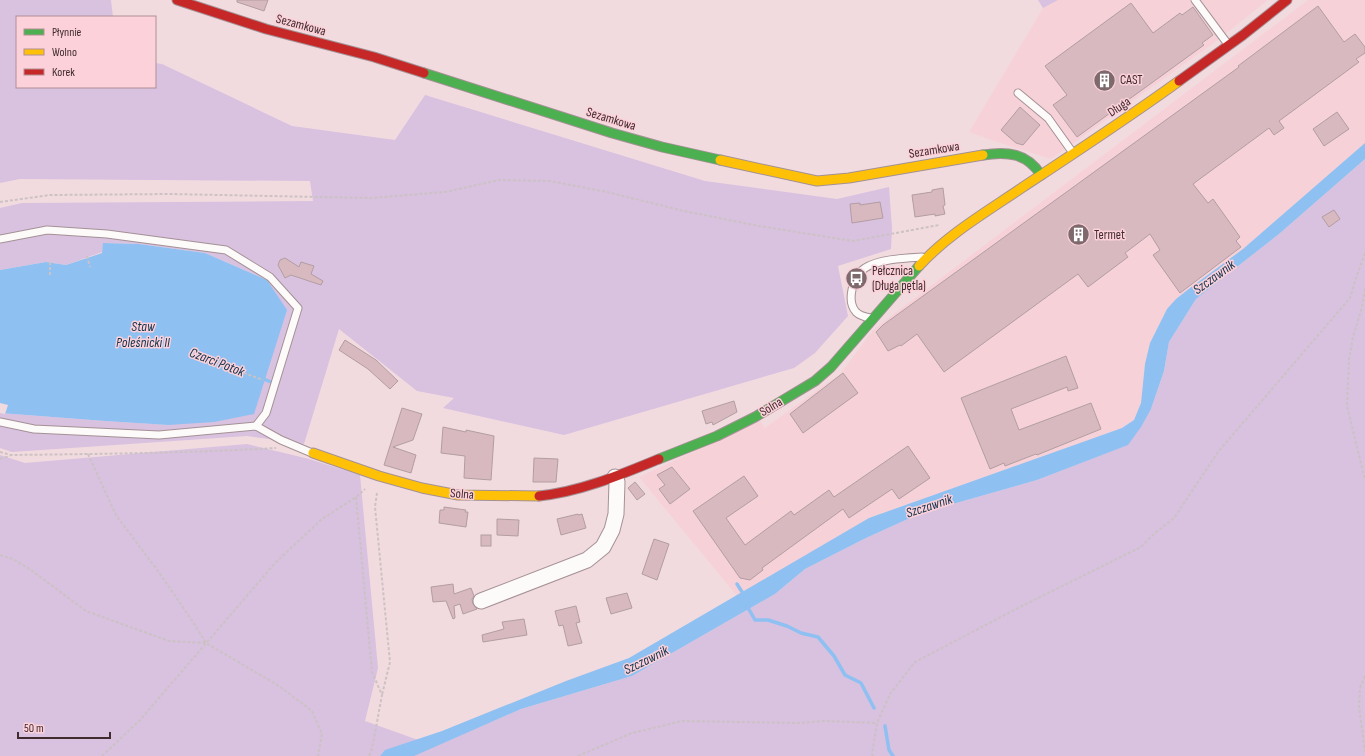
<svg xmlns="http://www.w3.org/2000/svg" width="1365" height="756" font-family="'Sofia Sans Condensed',sans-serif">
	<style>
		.built { fill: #f6d1d8 }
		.green { fill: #d9c1e0 }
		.water { fill: #8ec0f2 }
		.pier { fill: #f2dbdf }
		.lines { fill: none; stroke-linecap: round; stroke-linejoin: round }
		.stream { stroke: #8ec0f2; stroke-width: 3.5 }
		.building { fill: #d8b9c0; stroke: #b29ea2 }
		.lane-casing { stroke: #a49195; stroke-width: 9 }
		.street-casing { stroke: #a49195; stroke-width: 17 }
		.fast-casing { stroke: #a49195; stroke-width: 11 }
		.slow-casing { stroke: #a49195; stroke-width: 11 }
		.jam-casing { stroke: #a49195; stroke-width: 11 }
		.path { stroke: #ccc2c4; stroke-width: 2; stroke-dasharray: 3 2; stroke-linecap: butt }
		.lane { stroke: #fdfafa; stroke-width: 7 }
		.street { stroke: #fdfafa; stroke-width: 15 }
		.fast { stroke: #4caf50; stroke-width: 9 }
		.slow { stroke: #ffc107; stroke-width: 9 }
		.jam { stroke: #c62828; stroke-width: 9 }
		.labels { text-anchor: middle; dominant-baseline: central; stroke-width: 3; stroke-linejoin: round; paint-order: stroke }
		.street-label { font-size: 13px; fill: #402b2f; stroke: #fcd1d9 }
		.poi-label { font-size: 13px; fill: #402b2f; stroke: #fcd1d9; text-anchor: start }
		.water-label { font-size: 14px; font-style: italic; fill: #0f324d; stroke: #fcd1d9 }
	</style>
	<rect width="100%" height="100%" fill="#f2dbdf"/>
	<g class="built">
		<polygon points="1058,0 1268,0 1218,40 1051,159 991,140 969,132 1043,8"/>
		<polygon points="1308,0 1365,0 1365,143 1243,249 1190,288 1176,299 1167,309 1150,343 1145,364 1141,403 1134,420 1122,428 869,518 737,596 639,477 760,421 765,428 841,373 874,329"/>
	</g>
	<g class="green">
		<polygon points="0,0 111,0 113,17 17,17 17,87 155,87 155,63 162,64 292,126 395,140 425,95 705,181 837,199 889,187 892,228 891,249 838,266 848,316 815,353 794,368 564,435 443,408 454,398 417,391 339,329 304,444 247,436 12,452 0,448 0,413 105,421 168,425 267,280 205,253 139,244 104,243 102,252 66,265 46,262 0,270 0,208 22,203 313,201 310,181 20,179 0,183"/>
		<polygon points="1038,0 1058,0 1043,8"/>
		<polygon points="1365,159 1365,756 0,756 0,455 25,463 247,444 309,459 360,475 378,668 365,721 435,746 521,709 632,676 775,594 805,569 866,538 921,513 1037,480 1127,445 1151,409 1164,371 1169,342 1196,299 1279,234"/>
	</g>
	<g class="water">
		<polygon points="1365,143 1365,159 1279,234 1196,299 1169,342 1164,371 1151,409 1141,427 1128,445 1037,480 921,513 866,538 805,569 775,594 632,676 521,709 414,756 380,756 385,750 442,731 566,681 629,658 869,518 1122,428 1134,420 1141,403 1145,364 1150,343 1167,309 1176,299 1190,288 1243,249"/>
		<polygon points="103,243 139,244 205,253 267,280 287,310 254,414 214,422 168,425 105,421 0,413 0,270 46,262 66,265 102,253"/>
	</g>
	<polygon class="pier" points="0,403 8,405 5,414 0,413"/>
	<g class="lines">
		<g class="stream">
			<polyline points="261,378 271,382"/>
			<polyline points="737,584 744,595"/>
			<polyline points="747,606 755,620 768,620 787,626 801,633 818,637 834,656 845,675 861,683 874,708"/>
			<polyline points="885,726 889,750 893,756"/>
		</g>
	</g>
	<g class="building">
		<polygon points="237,0 268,0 264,11 237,2"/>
		<polygon points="1131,3 1153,33 1180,13 1182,15 1193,7 1213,35 1202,43 1204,45 1077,137 1053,105 1067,95 1045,66"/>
		<polygon points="1318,6 1344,42 1355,34 1365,47 1365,53 1356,59 1359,62 1279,121 1284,128 1274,135 1269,128 1193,184 1208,203 1213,199 1240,237 1236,241 1241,247 1180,293 1153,255 1160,250 1150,234 1125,253 1128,257 1088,287 1078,274 944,372 917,334 901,346 900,345 888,351 876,332 883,325 1239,67 1238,66"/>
		<polygon points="1020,107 1040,125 1023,145 1016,143 1001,130"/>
		<polygon points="1337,112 1349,129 1324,146 1313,129"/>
		<polygon points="943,188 945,205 943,206 945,214 935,216 935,214 915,217 912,195 932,192 932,190"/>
		<polygon points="880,202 883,218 852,223 850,204 860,203 860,205"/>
		<polygon points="1334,210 1340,219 1329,227 1322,217"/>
		<polygon points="285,258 299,267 301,262 314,266 311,274 323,281 321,285 291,275 285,278 278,265 280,260"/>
		<polygon points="345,340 376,360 398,381 390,389 368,369 339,350"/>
		<polygon points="1066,356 1078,388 1068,391 1067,387 1011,409 1019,430 1091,403 1101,429 1037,455 1036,454 1005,466 1004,463 990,469 961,398"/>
		<polygon points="843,373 858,393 803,433 790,414"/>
		<polygon points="734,401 737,412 713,425 712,422 706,424 702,411"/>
		<polygon points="402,408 422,414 413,440 393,447 416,455 411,473 384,465"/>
		<polygon points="443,427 466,432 466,430 494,436 491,480 464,478 465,456 441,453"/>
		<polygon points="908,446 930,478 899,499 892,489 849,518 843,509 762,568 763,570 750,580 740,578 693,511 744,476 758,496 726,518 745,545 791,511 794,515 829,490 834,497"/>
		<polygon points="534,458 558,459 556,482 533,482"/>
		<polygon points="672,467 690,489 670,504 659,489 665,485 657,475"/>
		<polygon points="635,482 645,494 637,500 628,488"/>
		<polygon points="444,507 466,510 465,512 468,512 466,527 439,523 440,510 444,510"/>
		<polygon points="578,514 578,515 582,514 586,528 561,535 557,519"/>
		<polygon points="497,519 519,520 518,536 497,535"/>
		<rect x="481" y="535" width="10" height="11"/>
		<polygon points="654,539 669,544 657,580 642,574"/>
		<polygon points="453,584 454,594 471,588 474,596 472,599 473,604 477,609 463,614 460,604 454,606 455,618 453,619 446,601 433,602 431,587"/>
		<polygon points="627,593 632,608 611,614 606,598"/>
		<polygon points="576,606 580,622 576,623 582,643 568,646 563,625 559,626 555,611"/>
		<polygon points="524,619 527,635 483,642 482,635 504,629 502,622"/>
	</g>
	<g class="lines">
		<defs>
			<g id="lane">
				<polyline points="1195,0 1227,43"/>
				<polyline points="1018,93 1048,118 1073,153"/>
				<polyline points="0,239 47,230 107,234 226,250 270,277 298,308 266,413 256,426"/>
				<path d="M870,318C865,317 860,316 856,312C846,301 853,275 865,268C879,259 906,258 922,257"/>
				<polyline points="0,422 34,429 159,435 256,426 281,440 312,453"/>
			</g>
			<polyline id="street" points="481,601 587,560 603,547 612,530 616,514 617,482 615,477"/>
			<g id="fast">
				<polyline points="424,73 612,133 662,147 720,160"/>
				<path d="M983,155C1007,151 1027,153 1041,175"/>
				<polyline points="659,459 717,436 755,417 815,381 831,367 919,266"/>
			</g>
			<g id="slow">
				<polyline points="720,160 817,181 849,178 983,155"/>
				<path d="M919,266C948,234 988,211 1023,187C1076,152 1128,118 1179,81"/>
				<polyline points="313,453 379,476 422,488 458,495 539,496"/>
			</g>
			<g id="jam">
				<polyline points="177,0 266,29 374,57 424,73"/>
				<polyline points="1179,81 1243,35 1287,0"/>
				<path d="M539,496C580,492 620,475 659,459"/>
			</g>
		</defs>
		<use href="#lane" class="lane-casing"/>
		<use href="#street" class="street-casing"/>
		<use href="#fast" class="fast-casing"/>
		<use href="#slow" class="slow-casing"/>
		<use href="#jam" class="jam-casing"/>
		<g class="path">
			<polyline points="0,202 50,195 170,194 371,198 445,192 499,180 550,181 607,192 684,211 759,226 853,241 939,225"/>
			<polyline points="87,256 90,267"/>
			<polyline points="50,262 50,275"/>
			<polyline points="1365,289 1362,307 1353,337 1349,360 1347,406 1365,480"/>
			<polyline points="225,366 263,380"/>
			<path d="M0,452L11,455C99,454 188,453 276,448"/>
			<polyline points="88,454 116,515 158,571 193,622 206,643 279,686 312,711 322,734 318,756"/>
			<polyline points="0,459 10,456"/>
			<polyline points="377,493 375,507 390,662 382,695"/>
			<polyline points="356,497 372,672 382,695 372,749 369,756"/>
			<polyline points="0,555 13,559 31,570 86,611 169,641 206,643"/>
			<polyline points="1365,676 1360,688 1359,706 1365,752"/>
			<polyline points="102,756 140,720 276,562 322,519 356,497 365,489"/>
			<polyline points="578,756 632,733 682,721 799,723 825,721 877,723"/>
			<polyline points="873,756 872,754 877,723 890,694 915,662 1022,606 1141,547 1155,533 1174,518 1218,452 1350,298 1356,278 1365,253"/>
		</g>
		<use href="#lane" class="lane"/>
		<use href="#street" class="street"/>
		<use href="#fast" class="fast"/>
		<use href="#slow" class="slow"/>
		<use href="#jam" class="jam"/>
	</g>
	<defs>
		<symbol id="building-disc" viewBox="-11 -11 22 22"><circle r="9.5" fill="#7e696d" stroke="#fcd1d9"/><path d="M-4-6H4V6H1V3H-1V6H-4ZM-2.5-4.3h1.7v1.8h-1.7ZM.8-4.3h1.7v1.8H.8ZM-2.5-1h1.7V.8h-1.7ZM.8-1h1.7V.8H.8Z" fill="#fff"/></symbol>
		<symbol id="bus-disc" viewBox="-11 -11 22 22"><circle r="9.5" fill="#7e696d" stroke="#fcd1d9"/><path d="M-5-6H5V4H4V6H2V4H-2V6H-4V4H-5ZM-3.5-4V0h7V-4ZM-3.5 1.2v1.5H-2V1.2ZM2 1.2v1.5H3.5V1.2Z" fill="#fff"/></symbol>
	</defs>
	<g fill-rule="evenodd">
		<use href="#building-disc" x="1092" y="68" width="25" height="25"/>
		<use href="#building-disc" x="1066" y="222" width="25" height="25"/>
		<use href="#bus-disc" x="844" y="266" width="25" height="25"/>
	</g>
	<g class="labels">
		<g class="street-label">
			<text transform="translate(301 25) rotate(15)">Sezamkowa</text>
			<text transform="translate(1119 107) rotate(-34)">Długa</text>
			<text transform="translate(611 119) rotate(17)">Sezamkowa</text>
			<text transform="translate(934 150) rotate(-9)">Sezamkowa</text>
			<text transform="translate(771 407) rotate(-31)">Solna</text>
			<text transform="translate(462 494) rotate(5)">Solna</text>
		</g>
		<g class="poi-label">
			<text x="1120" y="80">CAST</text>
			<text x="1094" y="235">Termet</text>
			<text x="872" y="271">Pełcznica<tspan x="872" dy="15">(Długa pętla)</tspan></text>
		</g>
		<g class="water-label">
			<text transform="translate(1214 277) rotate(-36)">Szczawnik</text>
			<text x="143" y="326">Staw<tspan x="143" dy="16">Poleśnicki II</tspan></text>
			<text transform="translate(217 362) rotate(21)">Czarci Potok</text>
			<text transform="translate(929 506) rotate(-18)">Szczawnik</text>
			<text transform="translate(646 660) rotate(-26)">Szczawnik</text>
		</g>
	</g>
	<rect x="16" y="16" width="140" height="72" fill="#fcd1d9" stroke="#b18f95"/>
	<rect x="24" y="29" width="20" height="6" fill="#4caf50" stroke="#b18f95"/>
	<text x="52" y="36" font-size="12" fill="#402b2f">Płynnie</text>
	<rect x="24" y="49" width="20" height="6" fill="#ffc107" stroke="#b18f95"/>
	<text x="52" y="56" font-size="12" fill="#402b2f">Wolno</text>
	<rect x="24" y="69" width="20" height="6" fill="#c62828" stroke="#b18f95"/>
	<text x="52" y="76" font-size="12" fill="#402b2f">Korek</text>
	<path d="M18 732v6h92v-6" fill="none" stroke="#402b2f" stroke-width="2"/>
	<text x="24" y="732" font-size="12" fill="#402b2f" stroke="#fcd1d9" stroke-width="3" paint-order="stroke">50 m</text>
</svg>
